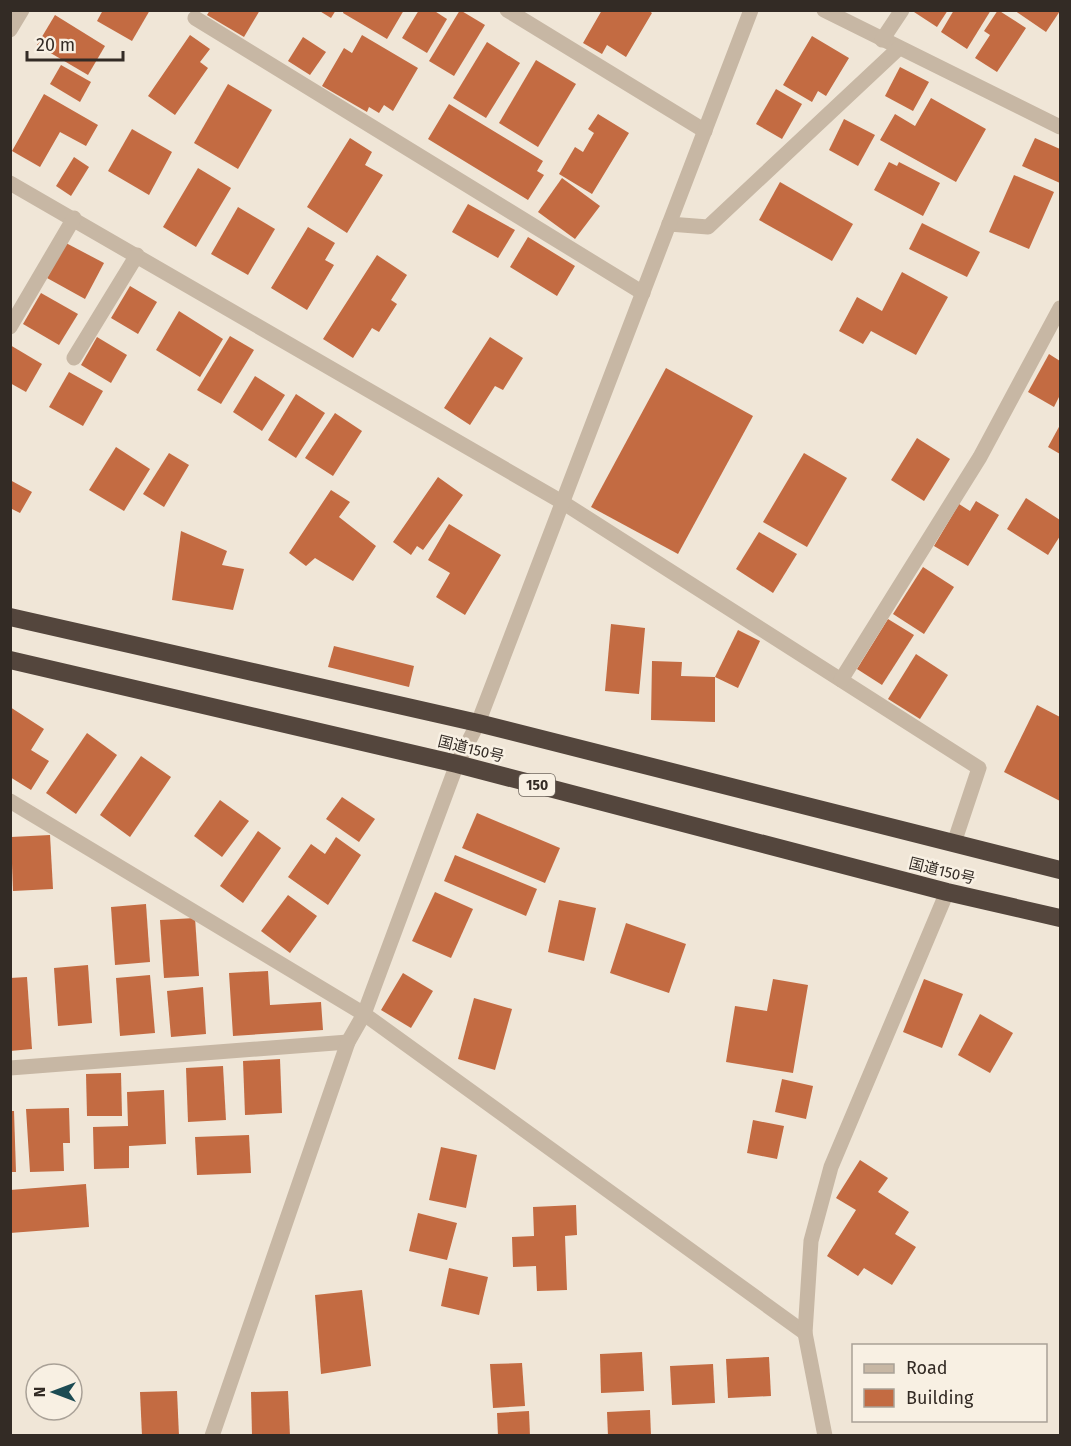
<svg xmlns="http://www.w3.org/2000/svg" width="1071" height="1446" font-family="'Fira Sans','Noto Sans JP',sans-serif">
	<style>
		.building { fill: #c36b42 }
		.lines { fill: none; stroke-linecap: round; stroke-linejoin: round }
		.street { stroke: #c7b7a4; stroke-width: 15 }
		.highway { stroke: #54463d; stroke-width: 18 }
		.labels { text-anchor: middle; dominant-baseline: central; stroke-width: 5; stroke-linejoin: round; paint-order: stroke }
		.shield { fill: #f8f0e3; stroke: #6e665e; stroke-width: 1.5 }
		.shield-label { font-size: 14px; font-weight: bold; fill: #332b25 }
		.street-label { font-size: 15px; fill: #332b25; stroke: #f8f0e3 }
	</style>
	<rect width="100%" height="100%" fill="#f0e6d7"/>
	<g class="building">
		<polygon points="103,10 150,10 132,41 97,21"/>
		<polygon points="210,10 260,10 244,37 207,15"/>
		<polygon points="318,10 336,10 331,18"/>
		<polygon points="344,10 404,10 387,39 343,13"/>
		<polygon points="419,10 433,10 447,19 427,53 402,38"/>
		<polygon points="460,10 485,25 454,76 429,61"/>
		<polygon points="602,10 648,10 652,13 626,57 607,45 602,54 583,43"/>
		<polygon points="915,10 948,10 937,27 914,12"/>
		<polygon points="954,10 991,10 967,49 941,32"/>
		<polygon points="998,10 1026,28 997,72 975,58 990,35 984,31"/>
		<polygon points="1014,10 1060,10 1060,11 1046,32"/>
		<polygon points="55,15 105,46 88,75 37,45"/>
		<polygon points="190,35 210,49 200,62 208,68 175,115 148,96"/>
		<polygon points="362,35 418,68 393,111 384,105 379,113 369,107 367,112 322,86 344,48 352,53"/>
		<polygon points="812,36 849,58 826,96 818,91 812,102 783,85"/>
		<polygon points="303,37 326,52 310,75 288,61"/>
		<polygon points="487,42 520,63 486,118 453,98"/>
		<polygon points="536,60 576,84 538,147 499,123"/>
		<polygon points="61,65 91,82 80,102 50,84"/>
		<polygon points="900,67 929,82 913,111 885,96"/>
		<polygon points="228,84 272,110 238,169 194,143"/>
		<polygon points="776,89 802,104 782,139 756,124"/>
		<polygon points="44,94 98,125 86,146 60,132 40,167 12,151"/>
		<polygon points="931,98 986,129 956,182 880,140 895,114 915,126"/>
		<polygon points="449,104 543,161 537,171 544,175 528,200 428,139"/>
		<polygon points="598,114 629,133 592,194 559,174 575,147 583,152 594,133 588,129"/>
		<polygon points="844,119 875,135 858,166 829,150"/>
		<polygon points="132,129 172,152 149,195 108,171"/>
		<polygon points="350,138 372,152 365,165 383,175 347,233 307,207"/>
		<polygon points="1035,138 1060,149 1060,183 1022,166"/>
		<polygon points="74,157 89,167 71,196 56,186"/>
		<polygon points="889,162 897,166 899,162 940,183 923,216 874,190"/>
		<polygon points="198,168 231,188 196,247 163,227"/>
		<polygon points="1014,175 1054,192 1029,249 989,232"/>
		<polygon points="562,178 600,206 575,239 538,212"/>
		<polygon points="780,182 853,224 832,261 759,220"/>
		<polygon points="468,204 515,230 498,258 452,232"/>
		<polygon points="238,207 275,229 248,275 211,254"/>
		<polygon points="922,223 980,252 967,277 909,249"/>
		<polygon points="308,227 335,243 325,260 334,265 307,310 271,288"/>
		<polygon points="528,237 575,266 557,296 510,267"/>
		<polygon points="66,243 104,263 85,299 47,278"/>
		<polygon points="377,255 407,275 391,300 397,304 379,332 372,328 353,358 323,339"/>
		<polygon points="902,272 948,297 916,355 871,331 863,344 839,331 857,297 882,311"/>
		<polygon points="130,286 157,302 138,334 111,318"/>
		<polygon points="41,293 78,314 59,345 23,324"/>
		<polygon points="179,311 223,339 200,377 156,350"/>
		<polygon points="230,336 254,350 221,404 197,390"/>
		<polygon points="97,337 127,355 111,383 81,365"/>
		<polygon points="490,337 523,358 503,390 495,386 470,425 444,408"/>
		<polygon points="10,345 42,364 26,392 10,383"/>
		<polygon points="1049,354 1060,361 1060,395 1054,407 1028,392"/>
		<polygon points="666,368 753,416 678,554 591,507"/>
		<polygon points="69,372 103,391 83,426 49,407"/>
		<polygon points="255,376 285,395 262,431 233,412"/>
		<polygon points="296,394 325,413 296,458 268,440"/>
		<polygon points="335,413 362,431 333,476 305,458"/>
		<polygon points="1060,425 1060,454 1048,447"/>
		<polygon points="917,438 950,459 924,501 891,480"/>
		<polygon points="116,447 150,469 124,511 89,490"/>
		<polygon points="169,453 189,465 164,507 143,494"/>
		<polygon points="804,453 847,478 807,547 763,522"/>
		<polygon points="438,477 463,495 423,550 417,546 411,555 393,542"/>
		<polygon points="10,480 32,492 20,513 10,508"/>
		<polygon points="331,490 350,502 339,517 376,546 353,581 315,558 306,566 289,553"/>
		<polygon points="1026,498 1060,520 1060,536 1048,555 1007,529"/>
		<polygon points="976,501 999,515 968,566 934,546 959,504 970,511"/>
		<polygon points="449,524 501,555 465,615 436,597 450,573 428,560"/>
		<polygon points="181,531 227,551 222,565 244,569 233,610 172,600"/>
		<polygon points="759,532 797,554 773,593 736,569"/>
		<polygon points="923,567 954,587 924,634 893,614"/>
		<polygon points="888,619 914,635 882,685 857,669"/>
		<polygon points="611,624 645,628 639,694 605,691"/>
		<polygon points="738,630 760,641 738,688 715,677"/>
		<polygon points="334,646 414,666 409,687 328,667"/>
		<polygon points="916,654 948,675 920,719 888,699"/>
		<polygon points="652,661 682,662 681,676 715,677 715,722 651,720"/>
		<polygon points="1037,705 1060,717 1060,801 1004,772"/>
		<polygon points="10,707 44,729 31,750 49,761 31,790 10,777"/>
		<polygon points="87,733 117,755 76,814 46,793"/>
		<polygon points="141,756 171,777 130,837 100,815"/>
		<polygon points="342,797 375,819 359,842 326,819"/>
		<polygon points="220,800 249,821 222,857 194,836"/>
		<polygon points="477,813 560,848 545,883 462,848"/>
		<polygon points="258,831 281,848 243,903 220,886"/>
		<polygon points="50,835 53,889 13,891 11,837"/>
		<polygon points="336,837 361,855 328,905 288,877 311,844 325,854"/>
		<polygon points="455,855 537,889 526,916 444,881"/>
		<polygon points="435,892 473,909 451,958 412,941"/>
		<polygon points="288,895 317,916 290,953 261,931"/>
		<polygon points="559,900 596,908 584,961 548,952"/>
		<polygon points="146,904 150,962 115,965 111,907"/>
		<polygon points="195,918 199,976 164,978 160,920"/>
		<polygon points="626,923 686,944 669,993 610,973"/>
		<polygon points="88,965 92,1023 58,1026 54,968"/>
		<polygon points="268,971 270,1005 321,1002 323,1030 233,1036 229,973"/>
		<polygon points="403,973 433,991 411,1028 381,1010"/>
		<polygon points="150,975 155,1033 120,1036 116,978"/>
		<polygon points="27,977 32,1049 10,1051 10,978"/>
		<polygon points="773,979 808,985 793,1073 726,1062 735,1006 767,1011"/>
		<polygon points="924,979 963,994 942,1048 903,1032"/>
		<polygon points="203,987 206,1034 171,1037 167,991"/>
		<polygon points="474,998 512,1009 495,1070 458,1059"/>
		<polygon points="980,1014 1013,1033 990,1073 958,1055"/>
		<polygon points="280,1059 282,1113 245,1115 243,1061"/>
		<polygon points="223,1066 226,1120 188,1122 186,1068"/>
		<polygon points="121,1073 122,1116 87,1116 86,1074"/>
		<polygon points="782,1079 813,1086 806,1119 775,1112"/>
		<polygon points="164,1090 166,1144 129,1146 129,1168 94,1169 93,1127 128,1126 127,1092"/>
		<polygon points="69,1108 70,1143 63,1143 64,1171 30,1172 26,1109"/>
		<polygon points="10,1111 14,1111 16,1172 10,1172"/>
		<polygon points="753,1120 784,1126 777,1159 747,1153"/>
		<polygon points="249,1135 251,1173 197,1175 195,1137"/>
		<polygon points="441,1147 477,1155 466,1208 429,1200"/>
		<polygon points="860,1160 888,1178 878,1192 909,1212 895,1234 916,1247 892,1285 864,1268 858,1276 827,1256 856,1210 836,1198"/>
		<polygon points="86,1184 89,1227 10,1233 10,1190"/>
		<polygon points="576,1205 577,1235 565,1236 567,1290 537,1291 536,1266 513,1267 512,1237 534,1236 533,1207"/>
		<polygon points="418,1213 457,1223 447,1260 409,1251"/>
		<polygon points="449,1268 488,1277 479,1315 441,1306"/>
		<polygon points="362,1290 371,1366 321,1374 315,1295"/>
		<polygon points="642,1352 644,1391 601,1393 600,1354"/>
		<polygon points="769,1357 771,1396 728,1398 726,1359"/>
		<polygon points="522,1363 525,1406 493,1408 490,1364"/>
		<polygon points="713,1364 715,1403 672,1405 670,1366"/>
		<polygon points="177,1391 179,1436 142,1436 140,1392"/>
		<polygon points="288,1391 290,1436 252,1436 251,1392"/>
		<polygon points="650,1410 651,1436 608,1436 607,1412"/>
		<polygon points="529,1411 530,1436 498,1436 497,1413"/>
	</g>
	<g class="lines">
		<g class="street">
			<polyline points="507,10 705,131"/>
			<polyline points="824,10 1060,127"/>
			<polyline points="195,18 643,293"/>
			<polyline points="10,30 22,10"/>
			<polyline points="882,40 902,10"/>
			<polyline points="10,183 562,502 979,768 954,843"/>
			<polyline points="669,224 708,227 899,48"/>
			<polyline points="10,327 74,218"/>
			<polyline points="74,358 137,255"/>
			<polyline points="841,680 980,457 1060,308"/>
			<polyline points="10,801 364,1014 805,1333"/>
			<polyline points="10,1068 348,1042"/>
			<polyline points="212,1436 348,1042 364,1014 457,764 478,723 751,10"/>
			<polyline points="825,1436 805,1333 811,1241 831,1167 947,892"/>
		</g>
		<g class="highway">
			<polyline points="10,617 478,723 1060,870"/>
			<polyline points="10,660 457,764 947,892 1060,918"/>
		</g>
	</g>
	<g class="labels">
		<rect class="shield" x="519" y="774" width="36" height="22" rx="4.5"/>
		<g class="shield-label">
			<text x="537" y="785">150</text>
		</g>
		<g class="street-label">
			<text transform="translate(471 749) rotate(14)">国道150号</text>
			<text transform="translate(942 871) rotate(14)">国道150号</text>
		</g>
	</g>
	<rect width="1071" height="1446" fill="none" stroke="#332b25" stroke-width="24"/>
	<rect x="852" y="1344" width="195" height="78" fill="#f8f0e3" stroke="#a9a197" stroke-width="1.5"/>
	<rect x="864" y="1364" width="30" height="9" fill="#c7b7a4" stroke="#a9a197" stroke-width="1.5"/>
	<text x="906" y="1374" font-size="18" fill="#332b25">Road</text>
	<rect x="864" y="1389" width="30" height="18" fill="#c36b42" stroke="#a9a197" stroke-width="1.5"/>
	<text x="906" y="1404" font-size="18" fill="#332b25">Building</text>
	<g transform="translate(54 1392) rotate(270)"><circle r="28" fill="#f8f0e3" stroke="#a9a197" stroke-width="1.5"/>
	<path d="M0-4.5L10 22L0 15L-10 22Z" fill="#1c4b53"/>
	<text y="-9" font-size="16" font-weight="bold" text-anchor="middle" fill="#332b25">N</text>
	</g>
	<path d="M27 51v9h96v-9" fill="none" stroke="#332b25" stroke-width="3"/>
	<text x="36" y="51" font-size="18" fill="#332b25" stroke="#f8f0e3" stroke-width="4.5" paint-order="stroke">20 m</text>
</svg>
